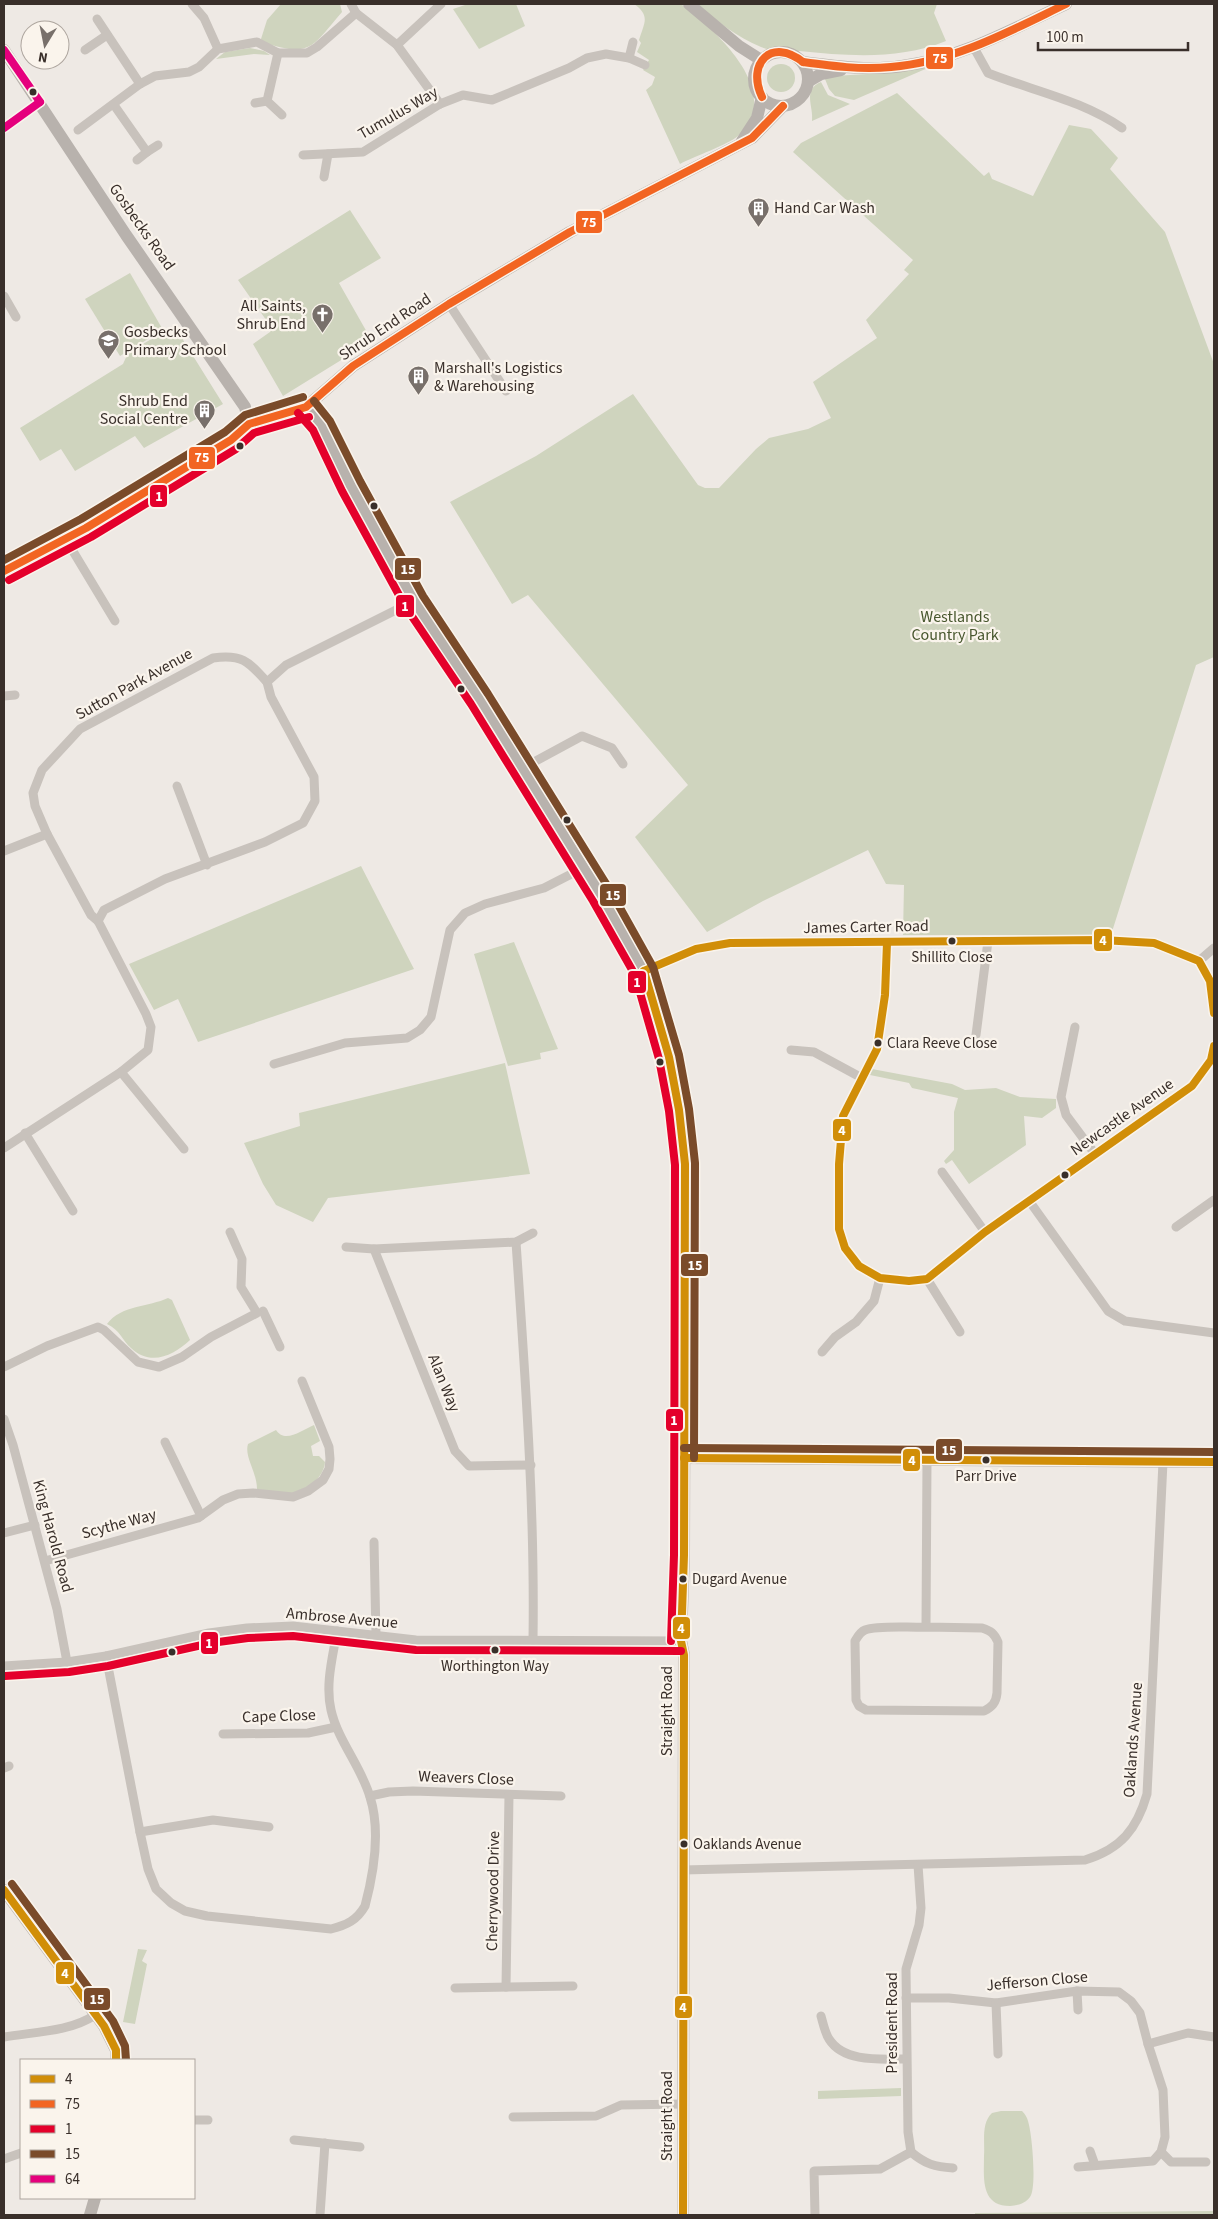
<svg xmlns="http://www.w3.org/2000/svg" width="1218" height="2219" font-family="'Source Sans 3',sans-serif">
	<style>
		.green { fill: #cfd4be }
		.lines { fill: none; stroke-linecap: round; stroke-linejoin: round }
		.street { stroke: #c8c2bc; stroke-width: 9 }
		.secondary { stroke: #b8b2ad; stroke-width: 12 }
		.bus-1-casing { stroke: #faf4ec; stroke-width: 11 }
		.bus-2-casing { stroke: #faf4ec; stroke-width: 11 }
		.bus-3-casing { stroke: #faf4ec; stroke-width: 11 }
		.bus-4-casing { stroke: #faf4ec; stroke-width: 11 }
		.bus-5-casing { stroke: #faf4ec; stroke-width: 11 }
		.bus-1 { stroke: #d18e08; stroke-width: 8 }
		.bus-2 { stroke: #f26522; stroke-width: 8 }
		.bus-3 { stroke: #e4002b; stroke-width: 8 }
		.bus-4 { stroke: #7a4b2a; stroke-width: 8 }
		.bus-5 { stroke: #e5007d; stroke-width: 8 }
		.bus-dot { fill: #392f2a; stroke: #faf4ec; stroke-width: 2 }
		.labels { text-anchor: middle; dominant-baseline: central; stroke-width: 4.5; stroke-linejoin: round; paint-order: stroke }
		.bus-label { font-size: 15px; fill: #392f2a; stroke: #faf4ec }
		.street-label { font-size: 16px; fill: #392f2a; stroke: #faf4ec }
		.poi-label { font-size: 16px; fill: #392f2a; stroke: #faf4ec; text-anchor: start }
		.park-label { font-size: 16px; fill: #48572e; stroke: #faf4ec }
		.line-badge { stroke: #faf4ec; stroke-width: 2 }
		.badge-label { font-size: 14px; text-anchor: middle; font-weight: bold; fill: #fff }
	</style>
	<rect width="100%" height="100%" fill="#eee9e4"/>
	<g class="green">
		<path d="M281,4H340L342,12C311,48 311,58 262,42L261,39L267,20Z"/>
		<polygon points="468,4 516,4 525,26 479,49 453,9"/>
		<path d="M634,4H681C715,30 786,92 738,136C729,144 693,157 680,164L646,90L652,85L655,77L643,70L649,60L637,52L641,43L639,40C644,23 651,16 634,4Z"/>
		<path d="M698,4H937L934,13L946,41C899,60 849,56 799,51C787,50 771,51 761,47C737,37 716,21 698,4Z"/>
		<polygon points="250,48 264,51 270,55 254,54 216,59 225,52"/>
		<circle cx="781" cy="78" r="14"/>
		<polygon points="937,64 854,100 835,96 829,89 825,79 834,76 900,72"/>
		<path d="M821,82L828,95L850,104L812,121C814,106 802,90 821,82Z"/>
		<polygon points="897,93 984,176 989,172 992,179 1033,196 1069,125 1091,129 1118,158 1110,169 1165,232 1214,364 1214,657 1196,665 1111,935 903,935 904,885 886,884 868,850 763,901 707,932 635,837 688,785 528,595 512,604 450,502 536,456 633,394 698,485 705,488 719,488 756,449 769,438 808,429 831,418 813,382 877,338 866,320 909,274 904,270 913,260 793,152 801,143"/>
		<polygon points="350,210 381,258 339,283 372,341 283,396 253,344 270,332 271,327 238,280"/>
		<polygon points="130,273 163,330 120,356 85,299"/>
		<polygon points="158,335 174,338 180,335 223,404 144,448 135,436 75,471 61,449 40,461 20,428 123,364 128,353"/>
		<polygon points="361,866 414,969 198,1042 178,999 154,1010 129,964"/>
		<polygon points="514,942 558,1049 540,1053 541,1059 508,1066 474,954"/>
		<polygon points="505,1063 530,1174 328,1198 313,1222 276,1205 263,1184 244,1143 300,1126 299,1113"/>
		<polygon points="872,1069 952,1084 965,1090 996,1088 1020,1097 1056,1099 1056,1108 1042,1118 1024,1116 1026,1145 969,1184 952,1160 946,1164 944,1161 954,1150 954,1112 958,1098 912,1088 909,1083 870,1075"/>
		<path d="M168,1298L172,1300L190,1340C174,1355 151,1367 131,1348C122,1340 120,1330 107,1324C121,1305 149,1307 168,1298Z"/>
		<path d="M314,1425L320,1441L311,1446L313,1456H319L325,1462C324,1477 307,1491 293,1494C282,1495 268,1491 257,1489C257,1472 244,1457 248,1444L276,1430C285,1444 302,1430 314,1425Z"/>
		<polygon points="138,1949 147,1950 142,1961 147,1964 135,2024 123,2022"/>
		<polygon points="901,2088 901,2096 818,2099 818,2091"/>
		<path d="M1001,2111H1022C1025,2114 1027,2117 1028,2121C1032,2133 1037,2188 1030,2197C1025,2204 1018,2205 1010,2206C980,2206 984,2177 984,2156C985,2142 981,2123 992,2113Z"/>
		<polygon points="1214,2211 1214,2215 975,2215 975,2213"/>
	</g>
	<g class="lines">
		<g class="street">
			<polyline points="192,4 204,18 218,49"/>
			<polyline points="351,4 356,13 397,45 440,104"/>
			<polyline points="97,19 140,84"/>
			<polyline points="397,45 441,4"/>
			<path d="M973,46L988,73C1033,91 1082,100 1122,128"/>
			<polyline points="85,50 107,35"/>
			<polyline points="278,53 267,101 282,115"/>
			<polyline points="629,58 633,42"/>
			<polyline points="255,103 267,101"/>
			<polyline points="114,105 147,152 158,145"/>
			<polyline points="4,128 40,102"/>
			<polyline points="78,130 140,84 155,76 189,72 199,67 218,49 257,42 278,53 307,53 317,47 356,13"/>
			<polyline points="303,155 363,152 440,104 463,95 492,100 569,68 587,58 606,54 629,58 645,65"/>
			<polyline points="137,160 147,152"/>
			<polyline points="324,177 328,154"/>
			<polyline points="4,296 16,317"/>
			<polyline points="449,304 506,391"/>
			<polyline points="65,538 115,621"/>
			<polyline points="4,696 15,695"/>
			<polyline points="521,769 582,736 612,748 623,764"/>
			<polyline points="177,786 207,865"/>
			<polyline points="4,851 47,834"/>
			<path d="M98,921L91,915L47,834L35,806L33,793L42,770L80,729L213,658C242,654 248,661 267,682"/>
			<polyline points="887,943 885,995 877,1049 843,1116 839,1164 839,1229 845,1248 859,1266 880,1278 909,1281 927,1279 985,1232 1192,1086 1211,1060 1214,1046"/>
			<polyline points="1199,961 1214,948"/>
			<polyline points="644,971 696,949 730,943 1102,940 1154,943 1199,961 1210,981 1214,1013"/>
			<polyline points="1075,1027 1061,1097 1066,1115 1095,1154"/>
			<polyline points="976,1035 988,941"/>
			<polyline points="791,1050 814,1052 862,1078"/>
			<polyline points="274,1064 345,1043 407,1038 420,1030 431,1017 450,930 465,913 485,904 544,888 583,868"/>
			<polyline points="121,1072 184,1149"/>
			<polyline points="25,1133 73,1211"/>
			<polyline points="4,1148 121,1072 148,1050 151,1027 146,1014 98,921 104,910 165,879 265,842 303,823 315,801 314,777 271,697 267,682 286,665 414,601"/>
			<polyline points="942,1172 985,1232"/>
			<polyline points="1030,1202 1108,1311 1125,1321 1214,1333"/>
			<polyline points="1176,1227 1214,1200"/>
			<path d="M516,1242C525,1375 535,1507 533,1640"/>
			<polyline points="346,1247 374,1249 516,1242 533,1233"/>
			<polyline points="374,1249 455,1451 469,1466 531,1465"/>
			<polyline points="927,1279 960,1332"/>
			<polyline points="263,1311 280,1347"/>
			<polyline points="822,1352 835,1337 856,1322 874,1301 880,1278"/>
			<polyline points="4,1367 47,1346 98,1327 104,1330 138,1362 159,1367 182,1357 211,1337 257,1313 241,1287 242,1259 230,1232"/>
			<polyline points="4,1419 13,1445 57,1609 67,1662"/>
			<polyline points="165,1442 201,1516"/>
			<polyline points="4,1533 35,1525"/>
			<polyline points="374,1542 376,1636"/>
			<polyline points="45,1561 198,1518 223,1500 238,1494 253,1493 293,1497 308,1491 323,1480 329,1469 330,1459 329,1447 302,1381"/>
			<path d="M926,1627C911,1628 879,1625 865,1630C860,1632 858,1636 855,1641L856,1700L859,1706L866,1710L984,1711C992,1707 996,1703 997,1693L998,1642C994,1633 991,1631 982,1628L926,1627L927,1460"/>
			<path d="M106,1656L140,1832L148,1869L156,1889L171,1903L185,1911L207,1916L331,1929C347,1925 357,1920 365,1906C374,1872 381,1831 370,1797C361,1766 338,1741 331,1710C325,1684 333,1656 337,1631"/>
			<polyline points="4,1666 67,1662 106,1656 209,1633 247,1628 293,1626 416,1640 681,1641"/>
			<polyline points="223,1734 308,1733 336,1727"/>
			<polyline points="4,1768 9,1766"/>
			<polyline points="370,1796 389,1792 413,1791 561,1796"/>
			<polyline points="140,1832 213,1820 269,1827"/>
			<path d="M683,1870L1085,1860C1121,1849 1137,1829 1147,1794L1163,1462"/>
			<polyline points="506,1987 509,1795"/>
			<polyline points="455,1988 573,1986"/>
			<polyline points="1077,1991 1078,2010"/>
			<polyline points="906,1998 949,1998 996,2003 1077,1991 1119,1992 1131,2001 1140,2013 1148,2044 1163,2090 1165,2137 1161,2152 1153,2161 1078,2167"/>
			<polyline points="996,2003 998,2054"/>
			<path d="M821,2016C823,2023 825,2033 829,2039C844,2063 882,2059 906,2059"/>
			<path d="M4,2037C33,2032 70,2032 95,2015"/>
			<polyline points="1148,2044 1188,2033 1214,2037"/>
			<polyline points="513,2117 596,2116 621,2105 683,2104"/>
			<polyline points="194,2120 208,2120"/>
			<polyline points="294,2140 360,2147"/>
			<polyline points="1090,2151 1095,2165"/>
			<path d="M911,2152C925,2164 935,2167 953,2168"/>
			<polyline points="1161,2152 1171,2162 1206,2162"/>
			<polyline points="4,2159 21,2153"/>
			<polyline points="320,2215 325,2143"/>
			<polyline points="815,2215 814,2171 880,2169 911,2152 908,2132 906,1969 919,1925 921,1908 918,1865"/>
		</g>
		<g class="secondary">
			<polyline points="689,4 739,46 761,60"/>
			<polyline points="4,50 126,235 245,407 249,424"/>
			<circle cx="781" cy="79" r="27"/>
			<path d="M803,62C834,66 870,71 902,66C960,59 1014,28 1066,4"/>
			<polyline points="809,81 821,74 841,70"/>
			<polyline points="742,141 757,118 762,97"/>
			<polyline points="306,407 321,425 351,486 414,601 479,699 583,868 602,896 644,971 669,1057 679,1110 685,1164 684,1555 681,1641 684,1655 683,2215"/>
			<polyline points="4,571 86,528 231,440 249,424 306,407 353,366 449,304 570,232 752,138 783,106"/>
			<polyline points="684,1458 1214,1462"/>
			<polyline points="4,1890 104,2026 116,2050 116,2060"/>
			<polyline points="90,2215 95,2198"/>
		</g>
		<defs>
			<g id="bus-1">
				<polyline points="887,943 885,995 877,1049 843,1116 839,1164 839,1229 845,1248 859,1266 880,1278 909,1281 927,1279 985,1232 1192,1086 1211,1060 1214,1046"/>
				<polyline points="644,971 669,1057 679,1110 685,1164 684,1555 681,1641 684,1655 683,2215"/>
				<polyline points="644,971 696,949 730,943 1102,940 1154,943 1199,961 1210,981 1214,1013"/>
				<polyline points="684,1458 1214,1462"/>
				<polyline points="4,1890 104,2026 116,2050 116,2060"/>
			</g>
			<g id="bus-2">
				<path d="M803,62C832,66 861,70 891,67C954,62 1010,31 1066,4"/>
				<path d="M762,97C746,63 772,37 803,62"/>
				<polyline points="4,571 86,528 231,440 249,424 306,407 353,366 449,304 570,232 752,138 783,106"/>
			</g>
			<g id="bus-3">
				<polyline points="298,413 313,430 342,491 405,606 471,704 593,901 635,975 659,1059 669,1111 675,1165 674,1555 671,1641"/>
				<polyline points="9,580 91,537 236,449 254,433 309,417"/>
				<polyline points="5,1676 69,1672 108,1666 211,1643 248,1638 293,1636 416,1650 681,1651"/>
			</g>
			<g id="bus-4">
				<polyline points="314,401 330,421 360,481 423,596 488,694 610,890 653,967 679,1055 689,1109 695,1163 694,1458"/>
				<polyline points="4,560 81,519 225,432 245,415 303,397"/>
				<polyline points="684,1448 1214,1452"/>
				<polyline points="12,1884 113,2021 125,2046 126,2060"/>
			</g>
			<g id="bus-5">
				<polyline points="4,50 40,102"/>
				<polyline points="4,128 40,102"/>
			</g>
		</defs>
		<use href="#bus-1" class="bus-1-casing"/>
		<use href="#bus-2" class="bus-2-casing"/>
		<use href="#bus-3" class="bus-3-casing"/>
		<use href="#bus-4" class="bus-4-casing"/>
		<use href="#bus-5" class="bus-5-casing"/>
		<use href="#bus-1" class="bus-1"/>
		<use href="#bus-2" class="bus-2"/>
		<use href="#bus-3" class="bus-3"/>
		<use href="#bus-4" class="bus-4"/>
		<use href="#bus-5" class="bus-5"/>
	</g>
	<defs>
		<symbol id="building-pin" viewBox="-11 -11 22 30"><path d="M0 17L-7.5 6A9.5 9.5 0 1 1 7.5 6Z" fill="#78706b" stroke="#faf4ec"/><path d="M-4-6H4V6H1V3H-1V6H-4ZM-2.5-4.3h1.7v1.8h-1.7ZM.8-4.3h1.7v1.8H.8ZM-2.5-1h1.7V.8h-1.7ZM.8-1h1.7V.8H.8Z" fill="#fff"/></symbol>
		<symbol id="church-pin" viewBox="-11 -11 22 30"><path d="M0 17L-7.5 6A9.5 9.5 0 1 1 7.5 6Z" fill="#78706b" stroke="#faf4ec"/><path d="M-1.2-6h2.4v3.5h3.3v2.4h-3.3V6h-2.4V-.1h-3.3v-2.4h3.3Z" fill="#fff"/></symbol>
		<symbol id="school-pin" viewBox="-11 -11 22 30"><path d="M0 17L-7.5 6A9.5 9.5 0 1 1 7.5 6Z" fill="#78706b" stroke="#faf4ec"/><path d="M0-5L7-2L0 1L-7-2ZM-4 1L0 2.5L4 1V4Q0 6-4 4Z" fill="#fff"/></symbol>
	</defs>
	<g fill-rule="evenodd">
		<use href="#building-pin" x="746" y="196" width="25" height="34"/>
		<use href="#church-pin" x="310" y="302" width="25" height="34"/>
		<use href="#school-pin" x="96" y="328" width="25" height="34"/>
		<use href="#building-pin" x="406" y="364" width="25" height="34"/>
		<use href="#building-pin" x="192" y="398" width="25" height="34"/>
	</g>
	<g class="bus-dot">
		<circle cx="33" cy="92" r="4.5"/>
		<circle cx="240" cy="446" r="4.5"/>
		<circle cx="374" cy="506" r="4.5"/>
		<circle cx="461" cy="689" r="4.5"/>
		<circle cx="567" cy="820" r="4.5"/>
		<circle cx="952" cy="941" r="4.5"/>
		<circle cx="878" cy="1043" r="4.5"/>
		<circle cx="660" cy="1062" r="4.5"/>
		<circle cx="1065" cy="1175" r="4.5"/>
		<circle cx="986" cy="1460" r="4.5"/>
		<circle cx="683" cy="1579" r="4.5"/>
		<circle cx="495" cy="1650" r="4.5"/>
		<circle cx="172" cy="1652" r="4.5"/>
		<circle cx="684" cy="1844" r="4.5"/>
	</g>
	<g class="labels">
		<g class="bus-label">
			<text x="952" y="957">Shillito Close</text>
			<text x="887" y="1043" text-anchor="start">Clara Reeve Close</text>
			<text x="986" y="1476">Parr Drive</text>
			<text x="692" y="1579" text-anchor="start">Dugard Avenue</text>
			<text x="495" y="1666">Worthington Way</text>
			<text x="693" y="1844" text-anchor="start">Oaklands Avenue</text>
		</g>
		<g class="street-label">
			<text transform="translate(398 113) rotate(-30)">Tumulus Way</text>
			<text transform="translate(142 227) rotate(55)">Gosbecks Road</text>
			<text transform="translate(385 327) rotate(-34)">Shrub End Road</text>
			<text transform="translate(134 684) rotate(-29)">Sutton Park Avenue</text>
			<text transform="translate(866 927) rotate(-1)">James Carter Road</text>
			<text transform="translate(1122 1117) rotate(-35)">Newcastle Avenue</text>
			<text transform="translate(444 1383) rotate(68)">Alan Way</text>
			<text transform="translate(119 1524) rotate(-15)">Scythe Way</text>
			<text transform="translate(53 1536) rotate(75)">King Harold Road</text>
			<text transform="translate(342 1618) rotate(5)">Ambrose Avenue</text>
			<text transform="translate(667 1711) rotate(-90)">Straight Road</text>
			<text transform="translate(279 1716) rotate(-2)">Cape Close</text>
			<text transform="translate(1133 1740) rotate(-86)">Oaklands Avenue</text>
			<text transform="translate(466 1778) rotate(2)">Weavers Close</text>
			<text transform="translate(493 1891) rotate(-89)">Cherrywood Drive</text>
			<text transform="translate(1037 1981) rotate(-5)">Jefferson Close</text>
			<text transform="translate(892 2023) rotate(-90)">President Road</text>
			<text transform="translate(667 2116) rotate(-90)">Straight Road</text>
		</g>
		<g class="poi-label">
			<text x="774" y="208">Hand Car Wash</text>
			<text x="306" y="306" text-anchor="end">All Saints,<tspan x="306" dy="18">Shrub End</tspan></text>
			<text x="124" y="332">Gosbecks<tspan x="124" dy="18">Primary School</tspan></text>
			<text x="434" y="368">Marshall's Logistics<tspan x="434" dy="18">&amp; Warehousing</tspan></text>
			<text x="188" y="401" text-anchor="end">Shrub End<tspan x="188" dy="18">Social Centre</tspan></text>
		</g>
		<g class="park-label">
			<text x="955" y="617">Westlands<tspan x="955" dy="18">Country Park</tspan></text>
		</g>
	</g>
	<g class="line-badge">
		<rect x="925" y="46" width="29" height="24" rx="5" fill="#f26522"/>
		<rect x="575" y="210" width="28" height="24" rx="5" fill="#f26522"/>
		<rect x="188" y="446" width="28" height="24" rx="5" fill="#f26522"/>
		<rect x="149" y="484" width="19" height="24" rx="5" fill="#e4002b"/>
		<rect x="394" y="557" width="28" height="24" rx="5" fill="#7a4b2a"/>
		<rect x="395" y="594" width="20" height="24" rx="5" fill="#e4002b"/>
		<rect x="599" y="883" width="28" height="24" rx="5" fill="#7a4b2a"/>
		<rect x="1093" y="928" width="20" height="24" rx="5" fill="#d18e08"/>
		<rect x="627" y="970" width="20" height="24" rx="5" fill="#e4002b"/>
		<rect x="832" y="1118" width="20" height="24" rx="5" fill="#d18e08"/>
		<rect x="680" y="1253" width="29" height="24" rx="5" fill="#7a4b2a"/>
		<rect x="665" y="1408" width="19" height="24" rx="5" fill="#e4002b"/>
		<rect x="935" y="1438" width="28" height="24" rx="5" fill="#7a4b2a"/>
		<rect x="902" y="1448" width="19" height="24" rx="5" fill="#d18e08"/>
		<rect x="672" y="1616" width="19" height="24" rx="5" fill="#d18e08"/>
		<rect x="200" y="1631" width="19" height="24" rx="5" fill="#e4002b"/>
		<rect x="55" y="1961" width="20" height="24" rx="5" fill="#d18e08"/>
		<rect x="83" y="1987" width="28" height="24" rx="5" fill="#7a4b2a"/>
		<rect x="674" y="1995" width="19" height="24" rx="5" fill="#d18e08"/>
	</g>
	<g class="badge-label">
		<text x="940" y="63">75</text>
		<text x="589" y="227">75</text>
		<text x="202" y="462">75</text>
		<text x="159" y="501">1</text>
		<text x="408" y="574">15</text>
		<text x="405" y="611">1</text>
		<text x="613" y="900">15</text>
		<text x="1103" y="945">4</text>
		<text x="637" y="987">1</text>
		<text x="842" y="1135">4</text>
		<text x="695" y="1270">15</text>
		<text x="674" y="1425">1</text>
		<text x="949" y="1455">15</text>
		<text x="912" y="1465">4</text>
		<text x="681" y="1633">4</text>
		<text x="209" y="1648">1</text>
		<text x="65" y="1978">4</text>
		<text x="97" y="2004">15</text>
		<text x="683" y="2012">4</text>
	</g>
	<rect width="1218" height="2219" fill="none" stroke="#392f2a" stroke-width="10"/>
	<rect x="20" y="2059" width="175" height="140" fill="#faf4ec" stroke="#ada59e"/>
	<rect x="30" y="2075" width="25" height="8" fill="#d18e08" stroke="#ada59e"/>
	<text x="65" y="2084" font-size="15" fill="#392f2a">4</text>
	<rect x="30" y="2100" width="25" height="8" fill="#f26522" stroke="#ada59e"/>
	<text x="65" y="2109" font-size="15" fill="#392f2a">75</text>
	<rect x="30" y="2125" width="25" height="8" fill="#e4002b" stroke="#ada59e"/>
	<text x="65" y="2134" font-size="15" fill="#392f2a">1</text>
	<rect x="30" y="2150" width="25" height="8" fill="#7a4b2a" stroke="#ada59e"/>
	<text x="65" y="2159" font-size="15" fill="#392f2a">15</text>
	<rect x="30" y="2175" width="25" height="8" fill="#e5007d" stroke="#ada59e"/>
	<text x="65" y="2184" font-size="15" fill="#392f2a">64</text>
	<g transform="translate(45 45) rotate(190)"><circle r="24" fill="#faf4ec" stroke="#ada59e"/>
	<path d="M0-4L9 19L0 12L-9 19Z" fill="#78706b"/>
	<text y="-8" font-size="14" font-weight="bold" text-anchor="middle" fill="#392f2a">N</text>
	</g>
	<path d="M1038 42v8h150v-8" fill="none" stroke="#392f2a" stroke-width="2.5"/>
	<text x="1046" y="42" font-size="15" fill="#392f2a" stroke="#faf4ec" stroke-width="4" paint-order="stroke">100 m</text>
</svg>
